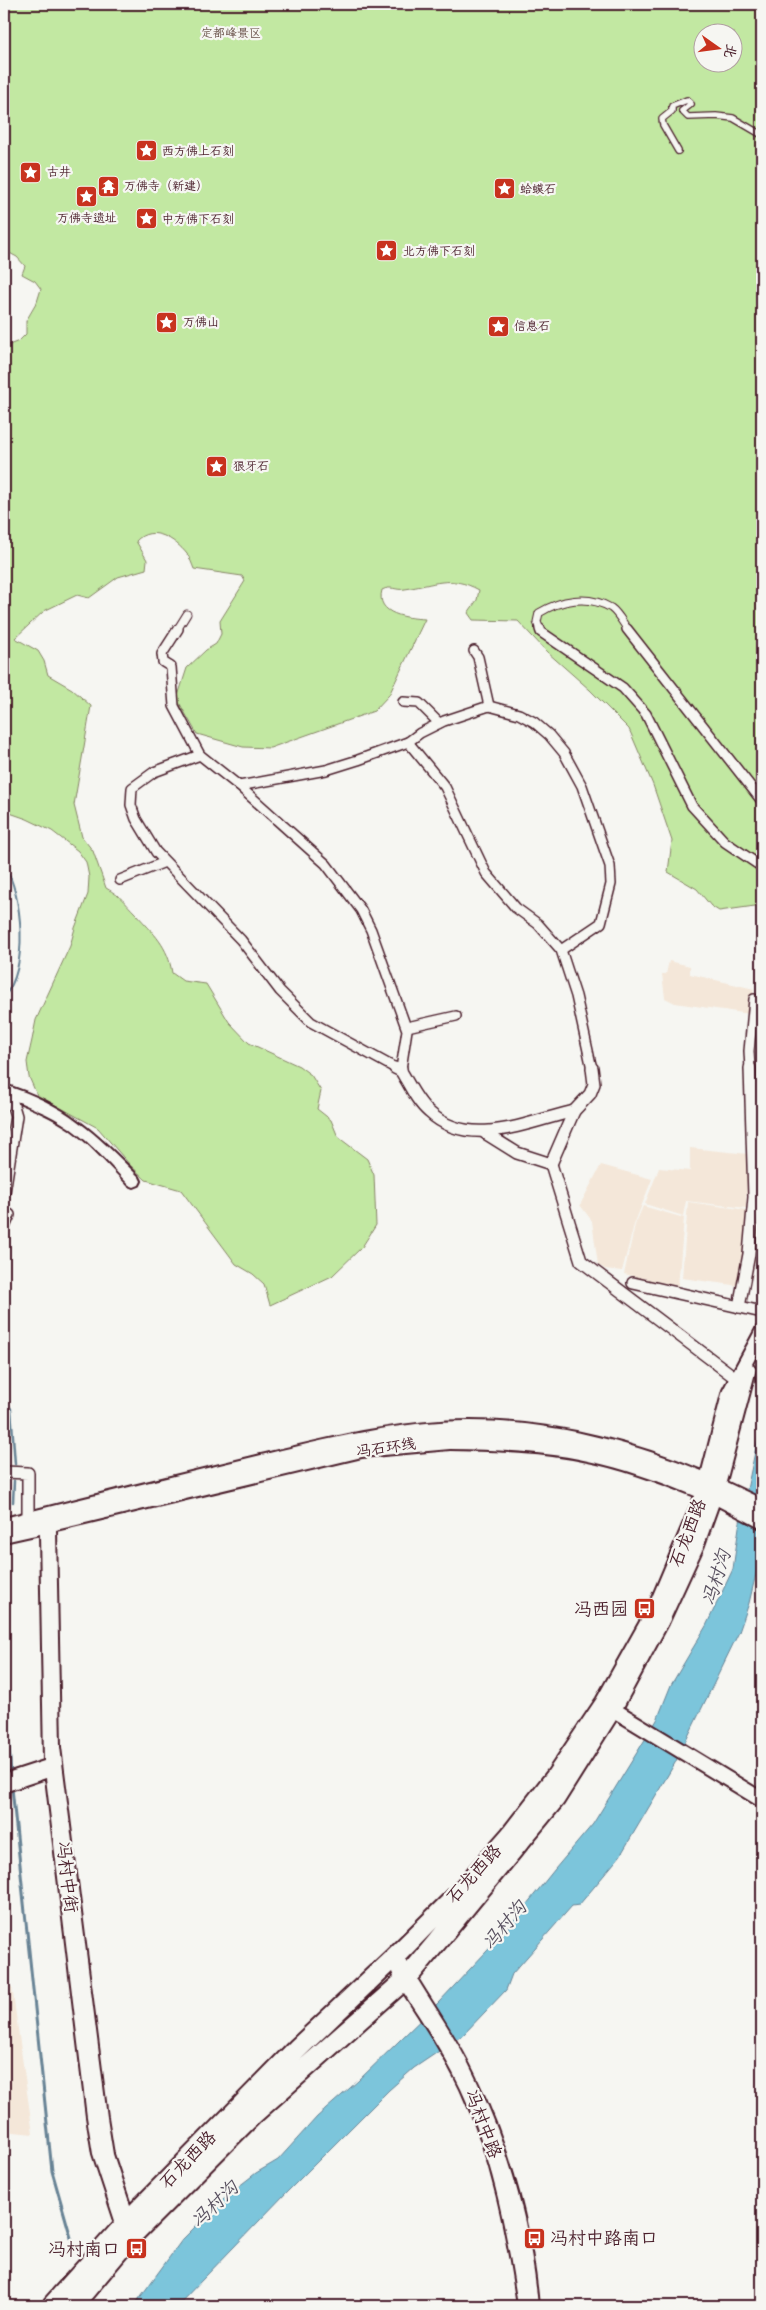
<svg xmlns="http://www.w3.org/2000/svg" width="766" height="2310" font-family="'Balsamiq Sans','LXGW WenKai TC',sans-serif">
	<style>
		.built { fill: #f4e7d9 }
		.green { fill: #c2e8a2; stroke: #868466; fill-rule: evenodd }
		.water { fill: #7bc5db; stroke: #678395 }
		.lines { fill: none; stroke-linecap: round; stroke-linejoin: round }
		.stream-far2 { stroke: #678395; stroke-width: 2 }
		.stream-far1 { stroke: #678395; stroke-width: 2.5 }
		.stream { stroke: #678395; stroke-width: 3 }
		.street-far4-casing { stroke: #4a1f2b; stroke-width: 8 }
		.street-far3-casing { stroke: #4a1f2b; stroke-width: 9 }
		.street-far2-casing { stroke: #4a1f2b; stroke-width: 12 }
		.street-far1-casing { stroke: #4a1f2b; stroke-width: 14 }
		.street-casing { stroke: #4a1f2b; stroke-width: 18 }
		.secondary-casing { stroke: #4a1f2b; stroke-width: 4 }
		.street-far4 { stroke: #f6f6f2; stroke-width: 5.5 }
		.street-far3 { stroke: #f6f6f2; stroke-width: 7 }
		.street-far2 { stroke: #f6f6f2; stroke-width: 9 }
		.street-far1 { stroke: #f6f6f2; stroke-width: 11 }
		.street { stroke: #f6f6f2; stroke-width: 14 }
		.secondary { fill: #f6f6f2; fill-rule: evenodd }
		.labels { text-anchor: middle; dominant-baseline: central; stroke-width: 4.5; stroke-linejoin: round; paint-order: stroke }
		.far-park-label { font-size: 12px; fill: #685149; stroke: #f6f6f2 }
		.far-poi-label { font-size: 12px; fill: #4a1f2b; stroke: #f6f6f2; text-anchor: start }
		.street-label { font-size: 15px; fill: #4a1f2b; stroke: #f6f6f2 }
		.near-street-label { font-size: 18px; fill: #4a1f2b; stroke: #f6f6f2 }
		.near-poi-label { font-size: 18px; fill: #4a1f2b; stroke: #f6f6f2; text-anchor: end }
		.near-water-label { font-size: 19px; font-style: italic; fill: #595160; stroke: #f6f6f2 }
	</style>
	<rect width="100%" height="100%" fill="#f6f6f2"/>
	<filter id="ink" filterUnits="userSpaceOnUse"><feTurbulence type="fractalNoise" baseFrequency=".02" numOctaves="2"/><feDisplacementMap in="SourceGraphic" scale="10" xChannelSelector="R" yChannelSelector="G"/><feConvolveMatrix kernelMatrix="1 2 1 2 8 2 1 2 1" color-interpolation-filters="sRGB"/></filter>
	<g filter="url(#ink)">
		<g class="built">
			<polygon points="669,961 690,966 690,974 754,989 750,1014 675,1003 665,998 662,974 666,974"/>
			<polygon points="756,1036 762,1036 762,1263 753,1263 758,1199"/>
			<polygon points="690,1148 748,1154 746,1208 686,1201 683,1216 645,1204 659,1168 690,1171"/>
			<polygon points="601,1165 652,1179 634,1225 622,1271 605,1269 598,1265 592,1221 580,1205"/>
			<polygon points="688,1202 747,1210 745,1259 740,1286 682,1278"/>
			<polygon points="643,1206 684,1218 678,1286 624,1274 635,1225"/>
			<polygon points="4,1983 12,1987 33,2134 4,2131"/>
		</g>
		<path class="green" d="M4,4H762V905L719,911L711,906L697,889L668,872L672,841L653,785L629,729L590,690L547,652L518,621L473,620L468,613L477,600L479,590C450,574 434,585 405,589C396,591 391,585 382,590C375,615 408,618 425,619L389,695L374,711L270,748L243,747L197,734L177,699L187,668L206,650L216,644L221,634L220,621L245,581L242,576L194,569C192,564 190,558 187,554C175,539 152,524 136,541L147,560L146,569L118,577L89,598L77,595L44,611L15,638L38,651L44,661L48,675L72,689L91,706L74,805L82,837L93,851L106,888C122,897 124,902 136,914C154,934 168,946 172,973L183,981L206,984L229,1022L249,1043L299,1066L311,1075L321,1091L317,1109L331,1120L338,1137L367,1159L374,1175L376,1225L362,1247L332,1276L270,1305L264,1284L253,1274L236,1264L181,1190L146,1180L130,1165L98,1128L37,1095L29,1077L27,1062L32,1040L36,1020L70,946L75,928L88,894L89,877L86,862L78,851L52,831L27,819L4,811V347L19,341L26,334V321L37,302L41,289L35,281L22,274L25,266L17,257L4,250ZM704,32H734V62H704Z"/>
		<polygon class="water" points="762,1419 762,1549 749,1603 739,1632 675,1763 620,1856 579,1905 572,1906 512,1974 506,1990 463,2035 414,2068 389,2090 287,2192 177,2306 109,2306 113,2302 136,2303 182,2240 225,2197 256,2173 278,2160 317,2117 358,2081 439,2002 502,1935 555,1869 593,1824 657,1720 671,1685 706,1626 733,1569 739,1527"/>
		<g class="lines">
			<path class="stream-far2" d="M4,865C23,893 29,971 4,996"/>
			<g class="stream-far1">
				<polyline points="4,1399 11,1409 15,1464"/>
				<polyline points="13,1502 14,1481"/>
			</g>
			<g class="stream">
				<polyline points="4,1671 11,1775"/>
				<polyline points="12,1788 52,2171 73,2245"/>
			</g>
			<defs>
				<polyline id="street-far4" points="678,151 663,125 662,119 672,111 672,106 687,100 691,104 682,111 688,117 716,116 733,118 762,135"/>
				<g id="street-far3">
					<polyline points="177,630 187,614"/>
					<path d="M540,630L537,622L539,613C560,600 588,594 611,608C618,613 623,623 628,630"/>
				</g>
				<g id="street-far2">
					<polyline points="178,629 162,654 163,662 171,667 174,706 200,755 239,786 326,864 361,910 371,930 407,1030 401,1069"/>
					<polyline points="540,629 541,632 623,688 646,714 692,806 725,842 762,867"/>
					<polyline points="627,629 762,801"/>
					<polyline points="474,651 478,657 489,706"/>
					<polyline points="403,702 419,703 439,723"/>
					<polyline points="408,742 445,787 486,873 516,908 538,924 561,950 576,996 592,1069"/>
					<polyline points="200,755 154,772 132,788 131,805 136,819 156,852 241,940 280,991 311,1022 397,1069"/>
					<polyline points="239,786 326,770 358,760 408,742 420,733 444,721 489,706 519,714 534,722 549,735 564,753 582,786 610,866 611,884 601,923 561,950"/>
					<polyline points="120,880 165,862"/>
					<polyline points="407,1027 456,1016"/>
					<polyline points="750,1069 749,1051 754,999"/>
				</g>
				<g id="street-far1">
					<path d="M395,1068L401,1071C409,1084 417,1102 429,1112C469,1150 528,1122 574,1111"/>
					<polyline points="401,1071 401,1068"/>
					<polyline points="485,1133 517,1153 551,1164 574,1111 590,1094 594,1084 592,1068"/>
					<polyline points="551,1164 581,1261 737,1379"/>
					<polyline points="4,1192 16,1116 9,1092"/>
					<polyline points="4,1227 9,1215"/>
					<polyline points="633,1283 762,1312"/>
					<polyline points="739,1307 749,1254 754,1197 750,1068"/>
					<polyline points="4,1472 28,1473 28,1519"/>
				</g>
				<polyline id="street" points="609,1707 762,1800"/>
				<g id="secondary">
					<path d="M4,1085C66,1104 95,1133 139,1177L141,1181L139,1185L134,1187L129,1185C110,1165 92,1144 70,1128C50,1114 26,1105 4,1096Z"/>
					<path d="M762,1325V1345L752,1364L756,1369L726,1482L762,1499V1529L718,1506L703,1548L668,1624L619,1715L563,1804L418,1980C437,2011 458,2041 474,2075C509,2147 531,2227 538,2306H518C507,2231 493,2158 461,2089C445,2055 424,2024 404,1993L259,2122L137,2244L85,2306H42L45,2299L115,2221L93,2154L87,2117L46,1778L4,1792V1774L44,1761L40,1534L4,1542V1518C88,1497 173,1476 257,1456C328,1439 397,1421 470,1421C549,1421 629,1441 702,1471L723,1390L757,1327ZM450,1449C496,1450 543,1451 588,1461C624,1468 661,1482 695,1496L648,1607L597,1698L548,1771L503,1829L452,1887L387,1951L291,2041L130,2205L113,2154L107,2117L60,1747L56,1530L362,1457ZM437,1927L407,1963L405,1960ZM392,1972L394,1977L300,2060Z"/>
				</g>
			</defs>
			<use href="#street-far4" class="street-far4-casing"/>
			<use href="#street-far3" class="street-far3-casing"/>
			<use href="#street-far2" class="street-far2-casing"/>
			<use href="#street-far1" class="street-far1-casing"/>
			<use href="#street" class="street-casing"/>
			<use href="#secondary" class="secondary-casing"/>
			<use href="#street-far4" class="street-far4"/>
			<use href="#street-far3" class="street-far3"/>
			<use href="#street-far2" class="street-far2"/>
			<use href="#street-far1" class="street-far1"/>
			<use href="#street" class="street"/>
			<use href="#secondary" class="secondary"/>
		</g>
	</g>
	<defs>
		<symbol id="sight-square" viewBox="-11 -11 22 22"><rect x="-9" y="-9" width="18" height="18" rx="4" fill="#c8321e" stroke="#f6f6f2"/><path d="M0-6L1.8-2.2L6-1.7L2.9 1.2L3.7 5.4L0 3.3L-3.7 5.4L-2.9 1.2L-6-1.7L-1.8-2.2Z" fill="#fff"/></symbol>
		<symbol id="temple-square" viewBox="-11 -11 22 22"><rect x="-9" y="-9" width="18" height="18" rx="4" fill="#c8321e" stroke="#f6f6f2"/><path d="M0-6L5-2H3V0L6.5 2.5H4V6H1.5V3h-3V6H-4V2.5H-6.5L-3 0V-2H-5Z" fill="#fff"/></symbol>
		<symbol id="bus-square" viewBox="-11 -11 22 22"><rect x="-9" y="-9" width="18" height="18" rx="4" fill="#c8321e" stroke="#f6f6f2"/><path d="M-5-6H5V4H4V6H2V4H-2V6H-4V4H-5ZM-3.5-4V0h7V-4ZM-3.5 1.2v1.5H-2V1.2ZM2 1.2v1.5H3.5V1.2Z" fill="#fff"/></symbol>
	</defs>
	<g fill-rule="evenodd">
		<use href="#sight-square" x="134" y="138" width="25" height="25"/>
		<use href="#sight-square" x="18" y="160" width="25" height="25"/>
		<use href="#temple-square" x="96" y="174" width="25" height="25"/>
		<use href="#sight-square" x="492" y="176" width="25" height="25"/>
		<use href="#sight-square" x="74" y="184" width="25" height="25"/>
		<use href="#sight-square" x="134" y="206" width="25" height="25"/>
		<use href="#sight-square" x="374" y="238" width="25" height="25"/>
		<use href="#sight-square" x="154" y="310" width="25" height="25"/>
		<use href="#sight-square" x="486" y="314" width="25" height="25"/>
		<use href="#sight-square" x="204" y="454" width="25" height="25"/>
		<use href="#bus-square" x="632" y="1596" width="25" height="25"/>
		<use href="#bus-square" x="522" y="2226" width="25" height="25"/>
		<use href="#bus-square" x="124" y="2236" width="25" height="25"/>
	</g>
	<g class="labels">
		<g class="far-park-label">
			<text x="231" y="33">定都峰景区</text>
		</g>
		<g class="far-poi-label">
			<text x="162" y="151">西方佛上石刻</text>
			<text x="47" y="172">古井</text>
			<text x="124" y="186">万佛寺（新建）</text>
			<text x="520" y="189">蛤蟆石</text>
			<text x="87" y="218" text-anchor="middle">万佛寺遗址</text>
			<text x="162" y="219">中方佛下石刻</text>
			<text x="403" y="251">北方佛下石刻</text>
			<text x="183" y="322">万佛山</text>
			<text x="514" y="326">信息石</text>
			<text x="233" y="466">狼牙石</text>
		</g>
		<g class="street-label">
			<text transform="translate(386 1448) rotate(-8)">冯石环线</text>
		</g>
		<g class="near-street-label">
			<text transform="translate(688 1533) rotate(-69)">石龙西路</text>
			<text transform="translate(474 1874) rotate(-48)">石龙西路</text>
			<text transform="translate(67 1877) rotate(83)">冯村中街</text>
			<text transform="translate(483 2124) rotate(69)">冯村中路</text>
			<text transform="translate(188 2160) rotate(-46)">石龙西路</text>
		</g>
		<g class="near-poi-label">
			<text x="628" y="1609">冯西园</text>
			<text x="550" y="2238" text-anchor="start">冯村中路南口</text>
			<text x="120" y="2249">冯村南口</text>
		</g>
		<g class="near-water-label">
			<text transform="translate(717 1578) rotate(-73)">冯村沟</text>
			<text transform="translate(505 1926) rotate(-50)">冯村沟</text>
			<text transform="translate(215 2205) rotate(-44)">冯村沟</text>
		</g>
	</g>
	<rect width="766" height="2310" fill="none" stroke="#f6f6f2" stroke-width="20"/>
	<rect x="10" y="10" width="746" height="2290" fill="none" stroke="#4a1f2b" stroke-width="2" filter="url(#ink)"/>
	<g transform="translate(718 48) rotate(104)"><circle r="24" fill="#f6f6f2" stroke="#b1a0a2"/>
	<path d="M0-4L9 19L0 12L-9 19Z" fill="#c8321e"/>
	<text y="-8" font-size="14" font-weight="bold" text-anchor="middle" fill="#4a1f2b">北</text>
	</g>
</svg>
